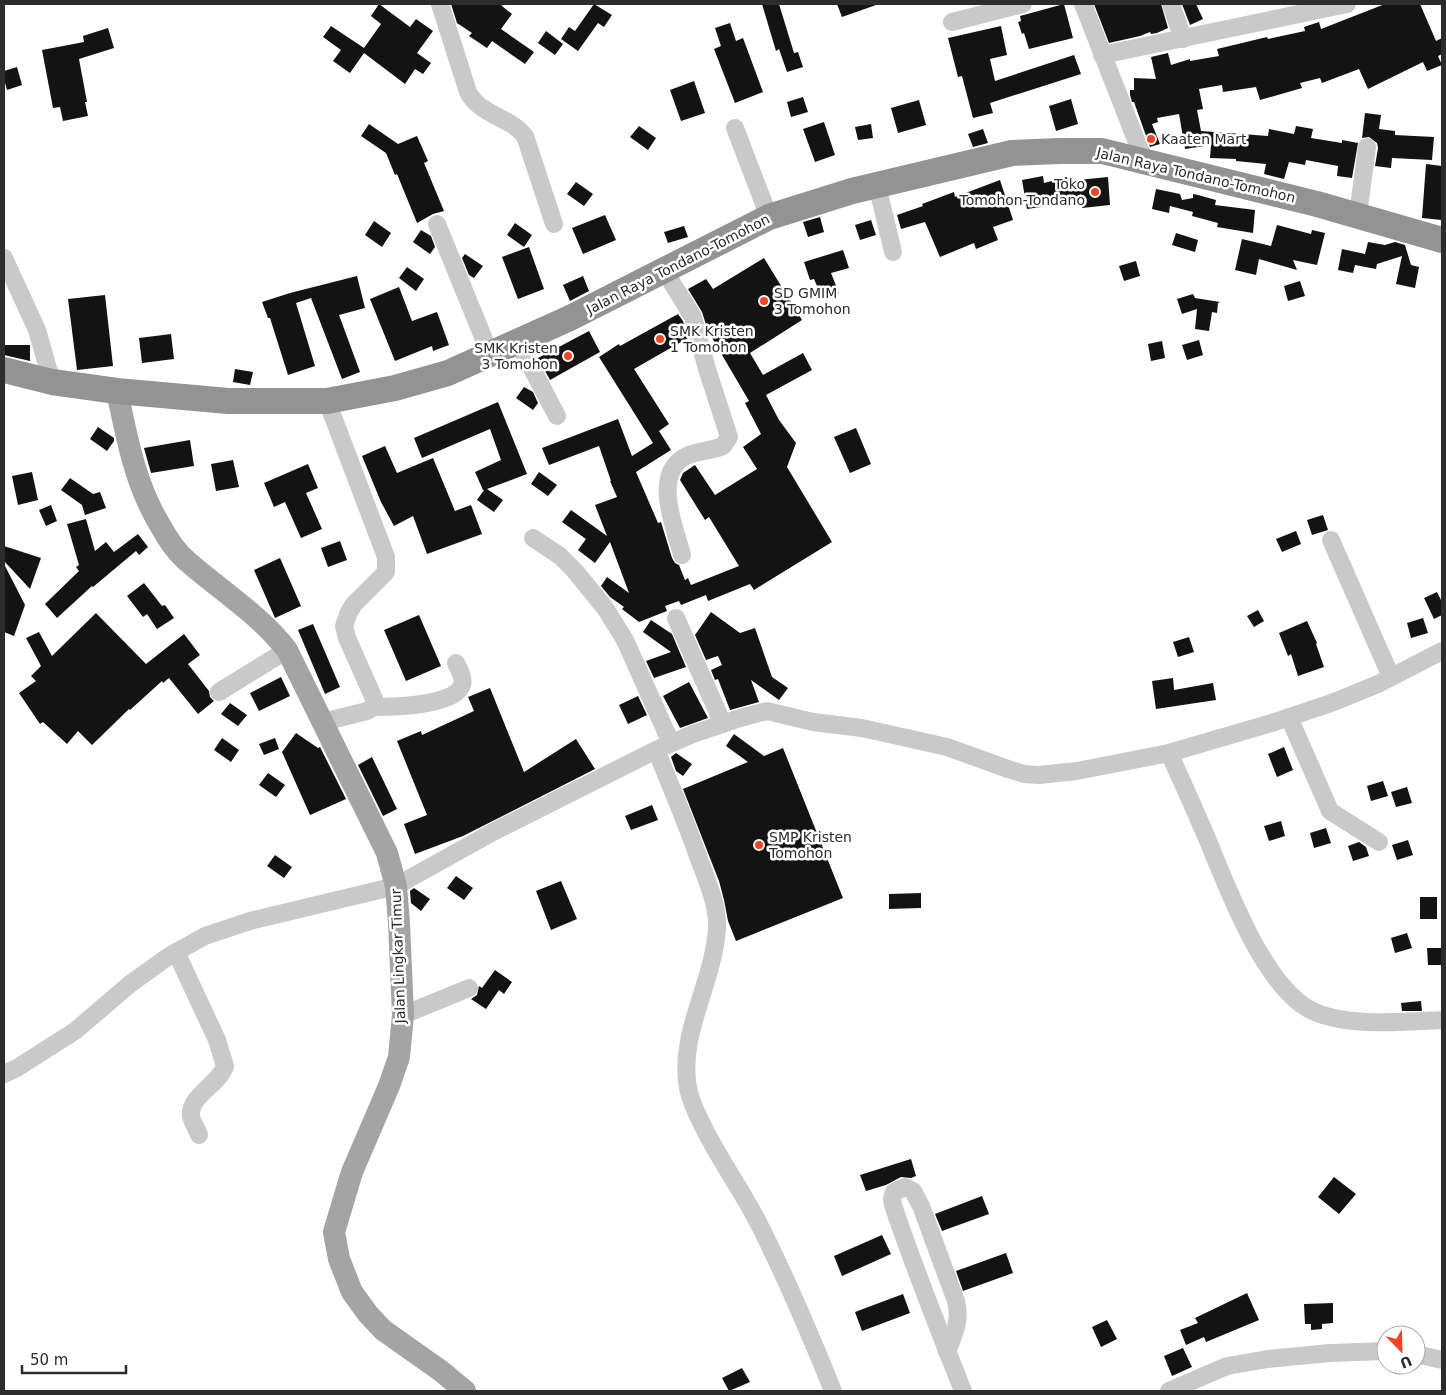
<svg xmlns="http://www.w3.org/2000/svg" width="1446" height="1395" font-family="'DejaVu Sans',sans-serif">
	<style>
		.building { fill: #131313 }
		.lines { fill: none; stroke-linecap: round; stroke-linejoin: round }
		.minor { stroke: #c9c9c9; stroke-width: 18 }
		.major { stroke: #a4a4a4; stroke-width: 22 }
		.highway { stroke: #939393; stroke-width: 26 }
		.poi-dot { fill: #f3431f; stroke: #fff; stroke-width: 2 }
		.labels { text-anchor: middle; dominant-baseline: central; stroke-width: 5; stroke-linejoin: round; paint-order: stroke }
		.poi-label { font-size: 14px; fill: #2c2c2c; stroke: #fff; text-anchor: start }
		.street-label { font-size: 14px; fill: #2c2c2c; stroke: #fff }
	</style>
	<rect width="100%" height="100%" fill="#fff"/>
	<g class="building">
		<polygon points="379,4 410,27 416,19 433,31 417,53 431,63 423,74 415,69 405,84 364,53 350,73 333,61 341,50 323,37 331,26 364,48 381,24 371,16"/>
		<polygon points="451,4 501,4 502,6 512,14 501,29 534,52 525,64 492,41 487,48 469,36 472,33 457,23"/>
		<polygon points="594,4 612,15 604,27 598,23 578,51 561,39 569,27 575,31"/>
		<polygon points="762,4 779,4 794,53 798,52 803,67 787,72 779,49 776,51"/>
		<polygon points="837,4 875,4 876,5 842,17"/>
		<polygon points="1064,4 1073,38 1029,49 1024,33 1022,34 1018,22 1021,21 1020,16"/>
		<polygon points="1094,4 1161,4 1168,28 1157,33 1151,34 1150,32 1140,36 1109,43"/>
		<polygon points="1182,4 1196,4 1203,19 1190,25"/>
		<polygon points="1385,4 1420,4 1436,41 1442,38 1442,54 1438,56 1442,65 1427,71 1423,62 1368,89 1359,69 1322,83 1320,78 1300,83 1302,88 1260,100 1256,87 1223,92 1222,85 1199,89 1203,109 1197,110 1201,131 1268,136 1269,129 1294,134 1296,126 1313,129 1311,138 1342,143 1342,140 1358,143 1352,178 1337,176 1338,166 1306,160 1305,165 1289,162 1284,179 1264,174 1266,164 1236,161 1236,159 1210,158 1211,145 1185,149 1179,114 1157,118 1158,122 1152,124 1160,144 1150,147 1134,102 1132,102 1130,95 1130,90 1134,90 1134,78 1156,79 1151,57 1168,53 1171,65 1190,59 1190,61 1219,56 1217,49 1267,37 1268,39 1305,31 1304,27 1319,22 1321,29"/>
		<polygon points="730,23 736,41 743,38 763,92 735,103 714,49 721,46 715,28"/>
		<polygon points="1001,26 1007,55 990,59 995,81 1074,55 1081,74 990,103 993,113 973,118 962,76 958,77 948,38"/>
		<polygon points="108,28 114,48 79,59 87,102 85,102 88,116 63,121 60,107 53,108 42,50 84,42 83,36"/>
		<polygon points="546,31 563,44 555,55 538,43"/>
		<polygon points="17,67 22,85 7,90 4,79 4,71"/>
		<polygon points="694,81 705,113 681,121 670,90"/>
		<polygon points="803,97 808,112 791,117 787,102"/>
		<polygon points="1071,99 1078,124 1056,131 1049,106"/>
		<polygon points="919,100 926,125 898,133 891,108"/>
		<polygon points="1365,113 1381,115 1379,129 1395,131 1395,135 1434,137 1432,160 1392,158 1391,168 1375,166 1378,148 1377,143 1369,137 1362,138"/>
		<polygon points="824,122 835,155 815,162 803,129"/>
		<polygon points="369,124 398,144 417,136 428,161 424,163 444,211 433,214 417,223 397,174 395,175 386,153 361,136"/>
		<polygon points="871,124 873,138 858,140 855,127"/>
		<polygon points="639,126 656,138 648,150 630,137"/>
		<polygon points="983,129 988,143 973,147 968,134"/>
		<polygon points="1426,164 1442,166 1442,220 1422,218"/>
		<polygon points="1043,176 1044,183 1067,177 1068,181 1108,177 1110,205 1082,208 1081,197 1055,205 1027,209 1022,180"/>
		<polygon points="1000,180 1013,220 993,227 998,240 976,249 974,243 940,257 925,222 901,229 897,215 923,206 922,204 954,192 955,197"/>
		<polygon points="576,182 593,194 584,206 567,194"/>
		<polygon points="1156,189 1180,194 1182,200 1193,198 1193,194 1198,195 1216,200 1215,205 1255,210 1253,233 1217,227 1218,223 1192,216 1193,212 1170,206 1169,213 1152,209"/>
		<polygon points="605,215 616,240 583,254 572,228"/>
		<polygon points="820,217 824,232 808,237 803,222"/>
		<polygon points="871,220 876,235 860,240 855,225"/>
		<polygon points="374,221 391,233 382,247 365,235"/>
		<polygon points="515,223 532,235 524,247 507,235"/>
		<polygon points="1277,225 1311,234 1312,230 1325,233 1317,265 1293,260 1297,270 1259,259 1256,275 1235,270 1242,239 1271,246"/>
		<polygon points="684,226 688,237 668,243 664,232"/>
		<polygon points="421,230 431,236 435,247 430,254 413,242"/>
		<polygon points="1176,233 1198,240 1195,252 1172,245"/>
		<polygon points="1368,242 1385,245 1395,242 1405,245 1411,265 1419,267 1415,288 1396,284 1402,256 1377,264 1376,269 1355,265 1353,273 1338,270 1342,249 1365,254"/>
		<polygon points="529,247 544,289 518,299 502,257"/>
		<polygon points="843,250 849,268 831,273 839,293 823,300 814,279 810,280 804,262"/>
		<polygon points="465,254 483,266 474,278 469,275 462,258"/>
		<polygon points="764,258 802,320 750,353 763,375 803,353 812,370 766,395 779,420 796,443 787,467 832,542 754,590 750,584 708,601 706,595 681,605 679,601 665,606 667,611 639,622 622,609 624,607 610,597 601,586 607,577 629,593 610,542 595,563 578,550 586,539 562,522 571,510 607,536 595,505 617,497 610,481 611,481 599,446 549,465 542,448 618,419 632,456 653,443 599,357 619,344 620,346 678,314 683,321 688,338 634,369 669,424 659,431 671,450 636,472 658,523 661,522 672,558 675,563 679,565 685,580 688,578 691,585 739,566 709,517 705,520 680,480 683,473 695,465 715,495 757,469 743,447 761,434 745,403 749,401 708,331 702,312 688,289 706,279 713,289"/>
		<polygon points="1136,261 1140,276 1124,281 1119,266"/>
		<polygon points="407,267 424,279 416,291 399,278"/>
		<polygon points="357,276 365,308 339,315 360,372 342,379 311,298 296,303 315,366 288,375 270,318 268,318 262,302 290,293"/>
		<polygon points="583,276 589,291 570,301 563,285"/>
		<polygon points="1300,281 1305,296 1288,301 1284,286"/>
		<polygon points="399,287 412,321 437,312 449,345 433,351 432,346 395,361 370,299"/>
		<polygon points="1193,294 1195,298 1220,302 1218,303 1217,313 1212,312 1209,331 1195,329 1197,309 1182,314 1177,299"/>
		<polygon points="105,295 113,366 77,370 68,299"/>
		<polygon points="589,331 600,352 550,380 538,358"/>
		<polygon points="171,334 174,359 142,363 139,338"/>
		<polygon points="1199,340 1203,355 1187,360 1182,345"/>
		<polygon points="1162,341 1165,358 1151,361 1148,344"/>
		<polygon points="4,345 30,345 30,361 4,355"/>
		<polygon points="235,369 253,372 250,385 233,382"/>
		<polygon points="524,387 533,392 538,403 533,410 516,398"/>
		<polygon points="498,402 527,474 487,489 503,500 494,512 477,500 484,490 483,490 475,472 501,460 490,429 422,458 414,438"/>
		<polygon points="98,427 114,438 114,441 107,451 90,439"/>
		<polygon points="856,428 871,464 850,473 834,437"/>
		<polygon points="190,440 194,466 151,473 144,448"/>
		<polygon points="385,446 397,473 433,458 455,511 471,505 482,534 427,554 413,516 394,526 381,502 362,456"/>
		<polygon points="233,460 239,487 216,491 211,464"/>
		<polygon points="308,464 318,488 306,493 322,529 301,538 285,502 274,507 264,483"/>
		<polygon points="32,472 38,500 18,505 12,476"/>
		<polygon points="539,472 557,485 548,496 531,484"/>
		<polygon points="70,478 93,494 100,492 106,508 85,515 82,505 61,490"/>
		<polygon points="51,505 57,521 46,526 39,510"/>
		<polygon points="1323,515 1328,530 1312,535 1307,520"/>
		<polygon points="86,519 95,551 106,542 114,552 138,534 148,547 139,555 136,551 93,587 92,586 57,618 45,604 79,571 76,567 79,565 67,524"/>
		<polygon points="1296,531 1301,544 1282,552 1276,539"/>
		<polygon points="340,541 347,560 328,567 321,548"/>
		<polygon points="4,546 41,558 30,589 4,561"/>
		<polygon points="280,558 301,606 275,618 254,570"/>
		<polygon points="4,564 25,605 14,636 4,632"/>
		<polygon points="144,583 162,606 165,605 174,618 157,629 147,614 143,617 127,596"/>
		<polygon points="1437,592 1442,602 1442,615 1434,619 1424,598"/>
		<polygon points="1258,610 1264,621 1254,627 1247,616"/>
		<polygon points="711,612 740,633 755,628 772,677 788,688 779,700 751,680 759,702 730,710 718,679 715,680 711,670 722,665 718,656 706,660 695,635"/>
		<polygon points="96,613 146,664 184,634 200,655 188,664 209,691 210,697 214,701 198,714 169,678 163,683 162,681 130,710 129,709 92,745 78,731 67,744 43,722 40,724 19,693 36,681 31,676 41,666 26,638 39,632 52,656"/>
		<polygon points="419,615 441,666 406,681 384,630"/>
		<polygon points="1423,618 1428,633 1411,638 1407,623"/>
		<polygon points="651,620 672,634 686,667 654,678 646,661 671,652 643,632"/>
		<polygon points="1307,621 1317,643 1316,644 1324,667 1298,676 1291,654 1288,656 1279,633"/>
		<polygon points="313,624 340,687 325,694 298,630"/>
		<polygon points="1189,637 1194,652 1178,657 1173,642"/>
		<polygon points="281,677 290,696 259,711 250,693"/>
		<polygon points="1173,678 1174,690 1213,683 1216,700 1156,709 1152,681"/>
		<polygon points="689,682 708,718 680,728 663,696"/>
		<polygon points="490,688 524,772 576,739 595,769 463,836 415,854 404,824 427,815 397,741 421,731 422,735 474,711 468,697"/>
		<polygon points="638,696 647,715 628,724 619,705"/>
		<polygon points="230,703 247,715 238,726 221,714"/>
		<polygon points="296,733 318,748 320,747 346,799 310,815 282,752"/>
		<polygon points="734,734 764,756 783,748 843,898 736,941 728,921 724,900 719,881 683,789 748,762 726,746"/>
		<polygon points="222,738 239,750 231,762 214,750"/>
		<polygon points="275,738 279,749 264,755 259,744"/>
		<polygon points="1284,747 1293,770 1277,777 1268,754"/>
		<polygon points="676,753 692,764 683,776 676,771 671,757"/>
		<polygon points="372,757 397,809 383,816 358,765"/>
		<polygon points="268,773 285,785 276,797 259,785"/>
		<polygon points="1383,781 1388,796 1371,801 1367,786"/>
		<polygon points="1407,787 1412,803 1396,807 1391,792"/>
		<polygon points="652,805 658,820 631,830 625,816"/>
		<polygon points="1281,821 1285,836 1269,841 1264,826"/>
		<polygon points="1326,828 1331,843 1314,848 1310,833"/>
		<polygon points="1408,840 1413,855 1397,860 1392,845"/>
		<polygon points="1359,842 1366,847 1369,856 1353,861 1348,846"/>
		<polygon points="275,855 292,867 284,878 267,866"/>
		<polygon points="456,876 473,888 464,900 447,888"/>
		<polygon points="561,881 577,919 551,930 536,891"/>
		<polygon points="414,888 430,899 421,911 411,903 410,891"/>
		<polygon points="921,893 921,908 889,909 889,894"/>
		<rect x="1420" y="897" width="17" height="22"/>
		<polygon points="1407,933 1412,948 1395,953 1391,938"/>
		<polygon points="1427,948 1442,948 1442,965 1428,965"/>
		<polygon points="495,970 512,982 504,994 499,990 486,1009 471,999 477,995 479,986 482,988"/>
		<polygon points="1421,1001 1422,1011 1402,1011 1401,1003"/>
		<polygon points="911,1159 916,1176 911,1178 901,1177 886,1185 866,1191 860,1175"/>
		<polygon points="1334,1177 1356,1194 1339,1214 1318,1197"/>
		<polygon points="982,1196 989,1214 942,1231 935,1214"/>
		<polygon points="882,1235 891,1254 842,1276 834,1256"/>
		<polygon points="1006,1253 1013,1273 963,1291 956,1271"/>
		<polygon points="1247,1293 1259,1320 1206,1342 1204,1337 1186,1345 1180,1330 1198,1323 1195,1318"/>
		<polygon points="903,1294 910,1313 862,1331 855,1312"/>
		<polygon points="1333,1303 1333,1323 1322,1324 1322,1329 1311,1330 1311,1324 1305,1324 1304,1304"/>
		<polygon points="1107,1320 1117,1339 1101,1347 1092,1327"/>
		<polygon points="1183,1348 1192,1367 1172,1376 1164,1356"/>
		<polygon points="742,1368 750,1382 729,1391 722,1378"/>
	</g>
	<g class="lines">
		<g class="minor">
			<path d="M440,4L468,92C481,116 507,115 525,136L554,224"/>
			<polyline points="1083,4 1145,163"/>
			<polyline points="1171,4 1183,39"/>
			<polyline points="952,22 1023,4"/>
			<polyline points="1102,55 1347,4"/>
			<polyline points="735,128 769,217"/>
			<polyline points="877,185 893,252"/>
			<polyline points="1358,215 1367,147"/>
			<polyline points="437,224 490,354"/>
			<polyline points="4,258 37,330 52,382"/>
			<path d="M664,270L693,317L707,369L729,437L723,446C710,452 694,450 683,458C653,477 675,528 682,555"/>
			<polyline points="518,342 557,416"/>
			<polyline points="533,538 560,556 575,571 605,608 625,640 671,743"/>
			<polyline points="1331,540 1391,677"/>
			<polyline points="676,618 723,724"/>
			<polyline points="219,692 287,650"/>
			<path d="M374,707C392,707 455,706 462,685C464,678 459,669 456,663"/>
			<polyline points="1289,717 1330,811 1379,842"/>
			<polyline points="323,722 367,711 374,707 375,701 347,638 344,626 349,612 354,604 386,572 386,557 327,401"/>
			<path d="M656,750C671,786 686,822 699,859C707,881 718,905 717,928C714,982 678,1034 688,1088C690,1099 695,1110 700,1120C716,1155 740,1187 758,1222C786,1277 810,1334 833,1391"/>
			<path d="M1169,753C1182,781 1194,808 1206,836C1227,886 1261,980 1307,1008C1340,1028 1405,1022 1442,1020"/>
			<path d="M176,952L217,1040L225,1066C219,1085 188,1096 191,1117C193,1123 197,1129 199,1135"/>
			<polyline points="403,1015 469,988"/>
			<polyline points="4,1074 17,1068 75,1031 130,984 169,956 205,936 250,921 396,886 493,832 656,750 693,734 740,718 767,711 813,722 862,728 947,747 1008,769 1024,774 1039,775 1077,771 1169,753 1275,722 1334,702 1378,684 1442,651"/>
			<path d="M947,1352C954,1333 961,1322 956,1301L921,1206L913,1191L905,1187L894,1192L892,1199L893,1205C914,1268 939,1330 963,1391"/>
			<polyline points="1416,1354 1442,1360"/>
			<polyline points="1169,1391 1227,1366 1268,1359 1330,1353 1386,1351"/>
		</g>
		<path class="major" d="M117,391C127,438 135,484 160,525C167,538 175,551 187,561C221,591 259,614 287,650L387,853L396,886L399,923L403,1015L399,1057L389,1086L352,1172L334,1232L339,1259L352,1292L368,1314L383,1330L441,1371L465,1391"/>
		<polyline class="highway" points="4,370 52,382 117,391 228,401 327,401 395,388 448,373 570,318 769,217 852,191 1012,153 1060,151 1102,151 1317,204 1442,240"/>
	</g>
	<g class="poi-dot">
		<circle cx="1151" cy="139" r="5"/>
		<circle cx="1095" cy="192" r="5"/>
		<circle cx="764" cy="301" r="5"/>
		<circle cx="660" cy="339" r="5"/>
		<circle cx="568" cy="356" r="5"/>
		<circle cx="759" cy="845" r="5"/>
	</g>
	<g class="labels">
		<g class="poi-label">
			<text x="1161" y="139">Kaaten Mart</text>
			<text x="1085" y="184" text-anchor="end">Toko<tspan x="1085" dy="16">Tomohon-Tondano</tspan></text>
			<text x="774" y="293">SD GMIM<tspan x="774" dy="16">3 Tomohon</tspan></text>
			<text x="670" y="331">SMK Kristen<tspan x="670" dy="16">1 Tomohon</tspan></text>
			<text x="558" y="348" text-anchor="end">SMK Kristen<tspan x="558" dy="16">3 Tomohon</tspan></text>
			<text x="769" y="837">SMP Kristen<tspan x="769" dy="16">Tomohon</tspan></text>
		</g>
		<g class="street-label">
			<text transform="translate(1196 175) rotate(13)">Jalan Raya Tondano-Tomohon</text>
			<text transform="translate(678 264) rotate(-27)">Jalan Raya Tondano-Tomohon</text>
			<text transform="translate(398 956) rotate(-92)">Jalan Lingkar Timur</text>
		</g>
	</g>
	<rect width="1446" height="1395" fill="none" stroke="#2c2c2c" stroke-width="10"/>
	<g transform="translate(1401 1350) rotate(157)"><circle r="24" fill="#ffffff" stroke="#ababab"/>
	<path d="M0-4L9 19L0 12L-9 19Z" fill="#f3431f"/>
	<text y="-8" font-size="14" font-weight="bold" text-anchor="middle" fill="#2c2c2c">U</text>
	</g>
	<path d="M22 1365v8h104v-8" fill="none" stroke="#2c2c2c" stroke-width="2.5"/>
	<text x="30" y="1365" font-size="15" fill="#2c2c2c" stroke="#ffffff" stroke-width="4" paint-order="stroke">50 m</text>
</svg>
